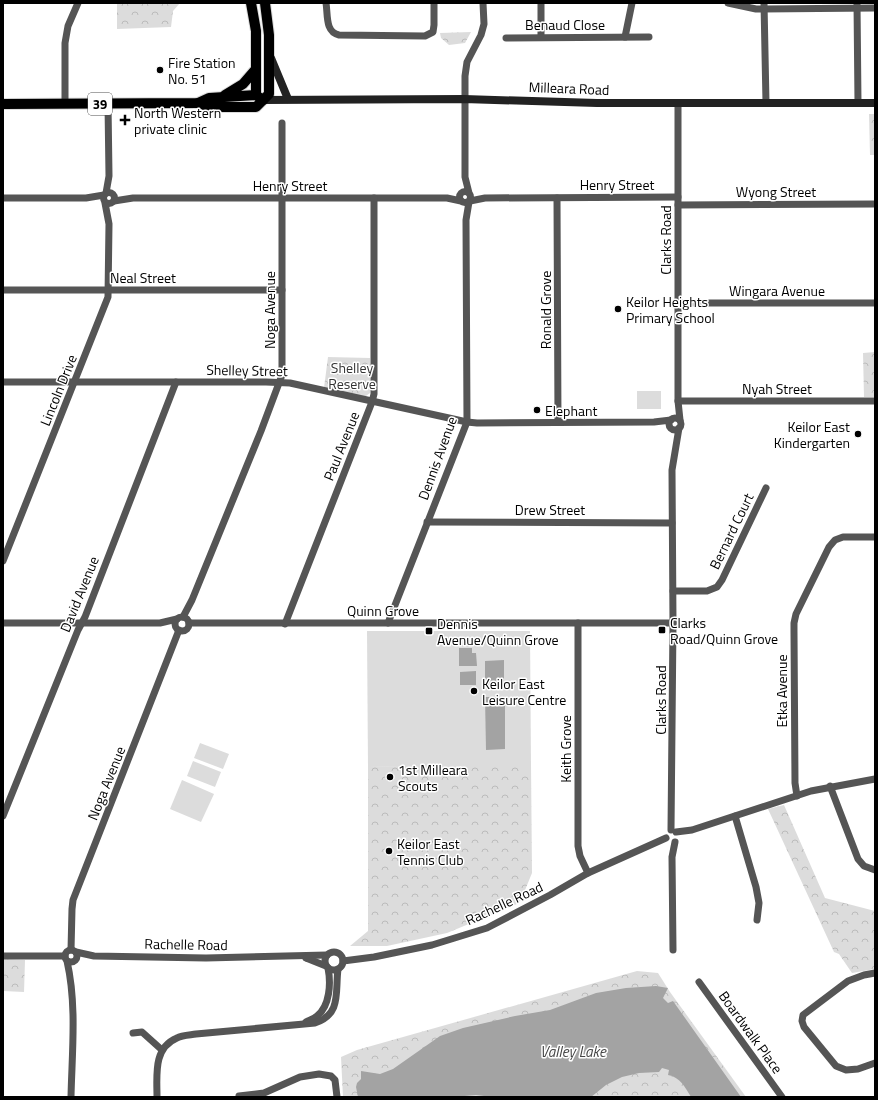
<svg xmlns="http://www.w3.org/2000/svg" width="878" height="1100" font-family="'Titillium Web',sans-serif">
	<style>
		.grass { fill: #dcdcdc }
		.park { fill: url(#park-crowns) }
		.water { fill: #a3a3a3 }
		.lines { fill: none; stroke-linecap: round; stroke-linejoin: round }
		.primary-casing { stroke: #dbdbdb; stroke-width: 12 }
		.street { stroke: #555; stroke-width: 7 }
		.secondary { stroke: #222; stroke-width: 8 }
		.primary { stroke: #000; stroke-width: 10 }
		.poi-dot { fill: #000; stroke: #fff; stroke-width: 1.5 }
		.labels { text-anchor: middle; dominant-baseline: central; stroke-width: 3; stroke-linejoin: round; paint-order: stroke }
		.shield { fill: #fff; stroke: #4c4c4c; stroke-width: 1 }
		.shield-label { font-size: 13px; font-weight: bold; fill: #000 }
		.street-label { font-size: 14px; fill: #000; stroke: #fff }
		.poi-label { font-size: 14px; fill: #000; stroke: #fff; text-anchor: start }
		.park-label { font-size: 14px; fill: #333; stroke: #fff }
		.water-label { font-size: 15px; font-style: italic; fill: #444; stroke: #fff }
	</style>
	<defs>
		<pattern id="park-crowns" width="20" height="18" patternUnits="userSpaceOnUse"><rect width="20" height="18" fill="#dcdcdc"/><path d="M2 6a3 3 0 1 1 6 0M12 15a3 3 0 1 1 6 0" fill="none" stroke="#bbb"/></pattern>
	</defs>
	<rect width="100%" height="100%" fill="#fff"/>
	<g class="grass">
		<rect x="637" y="391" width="24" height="18"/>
		<polygon points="367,631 530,631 531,765 368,767"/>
		<polygon points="200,743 229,754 223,769 194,758"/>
		<polygon points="193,761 221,772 215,787 187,776"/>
		<polygon points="182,780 214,794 201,822 170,809"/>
	</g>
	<g class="park">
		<polygon points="117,3 180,3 173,11 171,27 117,29"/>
		<polygon points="471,32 465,43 449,45 441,38 440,33"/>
		<polygon points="869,114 875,114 875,155 870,155"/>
		<polygon points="875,352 875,397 864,397 863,353"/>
		<polygon points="328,357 370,358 370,393 366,396 362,396 324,388"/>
		<polygon points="438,765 531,765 532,873 521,900 517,904 447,933 387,946 350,946 368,931 368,767"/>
		<polygon points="784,805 825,898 875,911 875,969 852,973 839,954 834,952 768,809"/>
		<polygon points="3,959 25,960 24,992 3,991"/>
		<polygon points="637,971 658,973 670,992 746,1097 343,1097 341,1057 357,1050"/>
	</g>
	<g class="water">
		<polygon points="459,648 472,648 472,653 476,653 477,666 459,666"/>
		<polygon points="504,660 504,687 485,688 485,661"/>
		<polygon points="476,671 476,685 460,685 460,672"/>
		<polygon points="485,697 505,697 505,749 486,750"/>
		<path d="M656,986L668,988L663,998L668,1003L673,1001L741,1097H691C685,1087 680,1077 668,1075L669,1070L662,1068L659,1072L639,1073L622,1077L606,1085L591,1097H492L476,1095L453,1097H358L356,1087L357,1083L361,1079V1071L380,1074L393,1069L440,1036L463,1028L515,1016L550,1010L596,993L626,988Z"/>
	</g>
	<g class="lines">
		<defs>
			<g id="primary">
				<polyline points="251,3 256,31 256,95"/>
				<polyline points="225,95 243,84 256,69"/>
				<polyline points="198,103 210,107 256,107 269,94 269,35 265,3"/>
				<polyline points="3,104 198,103 209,98 256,95 263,100"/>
			</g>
		</defs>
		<use href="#primary" class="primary-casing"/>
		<g class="street">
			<path d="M326,3C328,15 325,32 339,35L425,36L433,32L434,25V3"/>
			<polyline points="541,3 541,37"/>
			<polyline points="728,3 756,9 875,8"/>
			<polyline points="764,3 766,103"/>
			<polyline points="857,3 858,103"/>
			<polyline points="625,37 632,3"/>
			<polyline points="506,38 649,37"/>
			<polyline points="678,103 678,401 680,420"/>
			<polyline points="65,104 65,43 68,26 78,3"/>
			<circle cx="465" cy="197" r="5.5"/>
			<circle cx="109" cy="198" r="5.5"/>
			<polyline points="106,193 109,176 108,104"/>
			<polyline points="469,193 465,177 465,76 467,62 481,35 484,24 483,3"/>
			<polyline points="3,198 86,198 104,195"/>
			<polyline points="557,198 558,422"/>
			<polyline points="114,201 133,198 447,198 461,201"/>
			<polyline points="470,201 485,198 678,197"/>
			<polyline points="678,205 875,204"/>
			<polyline points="3,290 282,290"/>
			<polyline points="678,303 875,303"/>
			<polyline points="3,382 266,382 290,383 467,422 477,423 654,422 671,420"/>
			<polyline points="678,401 875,401"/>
			<circle cx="675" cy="424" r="6"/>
			<polyline points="427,522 672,523"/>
			<polyline points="3,561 108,297 109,224 105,203"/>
			<polyline points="673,591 707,591 717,587 722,580 766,488"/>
			<polyline points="183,617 192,600 261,431 282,375 282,123"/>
			<circle cx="182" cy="624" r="7"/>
			<polyline points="3,623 160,623 177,619"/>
			<polyline points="189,623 673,623"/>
			<polyline points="388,623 467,422 466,220 469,202"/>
			<polyline points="578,623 578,846 580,856 588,873"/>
			<polyline points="285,624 372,402 374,394 374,198"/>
			<polyline points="830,786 858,859 864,866 875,870"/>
			<polyline points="797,796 795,783 794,632 794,623 796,614 829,547 835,540 843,537 875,537"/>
			<polyline points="3,816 78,630 85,617 176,382"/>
			<polyline points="735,816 756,887 759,903 757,920"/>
			<polyline points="671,830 673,623 672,470 679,428"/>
			<polyline points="676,832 692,830 811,791 875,779"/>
			<circle cx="71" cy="956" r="6"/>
			<polyline points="71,950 72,909 73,900 179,630"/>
			<polyline points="673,950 672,857 675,842"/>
			<polyline points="76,952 94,956 206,958 327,955"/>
			<circle cx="334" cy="961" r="9"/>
			<polyline points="3,956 65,956"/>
			<polyline points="306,958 326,966"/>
			<path d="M67,961C77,1005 72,1052 71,1097"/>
			<polyline points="343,961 374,957 432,945 487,928 550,895 588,873 666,838"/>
			<polyline points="875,973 864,975 848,981 803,1015 802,1021 804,1027 836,1066 846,1070 858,1069 875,1063"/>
			<polyline points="699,982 782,1097"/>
			<path d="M306,1022C309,1020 314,1019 317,1016C330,1006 331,983 328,968"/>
			<polyline points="133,1033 142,1032 162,1050"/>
			<polyline points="239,1096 264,1093 300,1077 319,1074 331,1076 335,1080 337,1097"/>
			<path d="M157,1097C157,1075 153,1048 177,1038C182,1035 190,1035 196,1034L315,1023C342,1014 335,992 338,969"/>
		</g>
		<g class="secondary">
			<polyline points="271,58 288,99"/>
			<polyline points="263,100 464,99 597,103 875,103"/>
		</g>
		<use href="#primary" class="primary"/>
	</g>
	<g class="poi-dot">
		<circle cx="160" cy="70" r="4"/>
		<path d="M123 114h4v4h4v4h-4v4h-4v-4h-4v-4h4z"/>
		<circle cx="618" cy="309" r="4"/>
		<circle cx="537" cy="410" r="4"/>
		<circle cx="858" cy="434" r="4"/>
		<rect x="658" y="626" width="8" height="8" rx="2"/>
		<rect x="425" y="627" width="8" height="8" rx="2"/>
		<circle cx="474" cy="691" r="4"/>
		<circle cx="390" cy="777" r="4"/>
		<circle cx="389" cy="851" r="4"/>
	</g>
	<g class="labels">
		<rect class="shield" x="88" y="93" width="24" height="22" rx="3"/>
		<g class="shield-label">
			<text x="100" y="104">39</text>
		</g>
		<g class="street-label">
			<text x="565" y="24">Benaud Close</text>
			<text transform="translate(569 88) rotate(2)">Milleara Road</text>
			<text x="617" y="184">Henry Street</text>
			<text x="290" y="185">Henry Street</text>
			<text x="776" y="191">Wyong Street</text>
			<text transform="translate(665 240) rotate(-90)">Clarks Road</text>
			<text x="143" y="277">Neal Street</text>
			<text x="777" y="290">Wingara Avenue</text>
			<text transform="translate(269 310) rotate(-90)">Noga Avenue</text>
			<text transform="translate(545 310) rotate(-90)">Ronald Grove</text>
			<text transform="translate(247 370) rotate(1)">Shelley Street</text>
			<text x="777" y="388">Nyah Street</text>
			<text transform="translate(58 390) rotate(-68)">Lincoln Drive</text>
			<text transform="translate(341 446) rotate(-68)">Paul Avenue</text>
			<text transform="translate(437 458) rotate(-70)">Dennis Avenue</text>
			<text x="550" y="509">Drew Street</text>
			<text transform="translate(731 531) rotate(-64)">Bernard Court</text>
			<text transform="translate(79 594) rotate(-68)">David Avenue</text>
			<text x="383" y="610">Quinn Grove</text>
			<text transform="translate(781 691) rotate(-90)">Etka Avenue</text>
			<text transform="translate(660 700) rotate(-90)">Clarks Road</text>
			<text transform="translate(565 749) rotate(-90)">Keith Grove</text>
			<text transform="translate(106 783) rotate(-68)">Noga Avenue</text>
			<text transform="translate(504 903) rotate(-25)">Rachelle Road</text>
			<text transform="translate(186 944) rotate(1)">Rachelle Road</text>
			<text transform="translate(751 1032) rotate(54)">Boardwalk Place</text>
		</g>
		<g class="poi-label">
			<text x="168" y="62">Fire Station<tspan x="168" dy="16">No. 51</tspan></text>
			<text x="134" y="112">North Western<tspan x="134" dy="16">private clinic</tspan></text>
			<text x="626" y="301">Keilor Heights<tspan x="626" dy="16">Primary School</tspan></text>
			<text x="545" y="410">Elephant</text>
			<text x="850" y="426" text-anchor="end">Keilor East<tspan x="850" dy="16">Kindergarten</tspan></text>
			<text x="670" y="622">Clarks<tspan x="670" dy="16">Road/Quinn Grove</tspan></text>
			<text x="437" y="623">Dennis<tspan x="437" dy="16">Avenue/Quinn Grove</tspan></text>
			<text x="482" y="683">Keilor East<tspan x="482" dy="16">Leisure Centre</tspan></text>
			<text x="398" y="769">1st Milleara<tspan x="398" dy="16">Scouts</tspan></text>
			<text x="397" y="843">Keilor East<tspan x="397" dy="16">Tennis Club</tspan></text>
		</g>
		<g class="park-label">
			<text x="352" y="367">Shelley<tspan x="352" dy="16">Reserve</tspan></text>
		</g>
		<g class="water-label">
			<text x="573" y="1051">Valley Lake</text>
		</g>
	</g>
	<rect width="878" height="1100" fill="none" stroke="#000000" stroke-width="8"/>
</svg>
